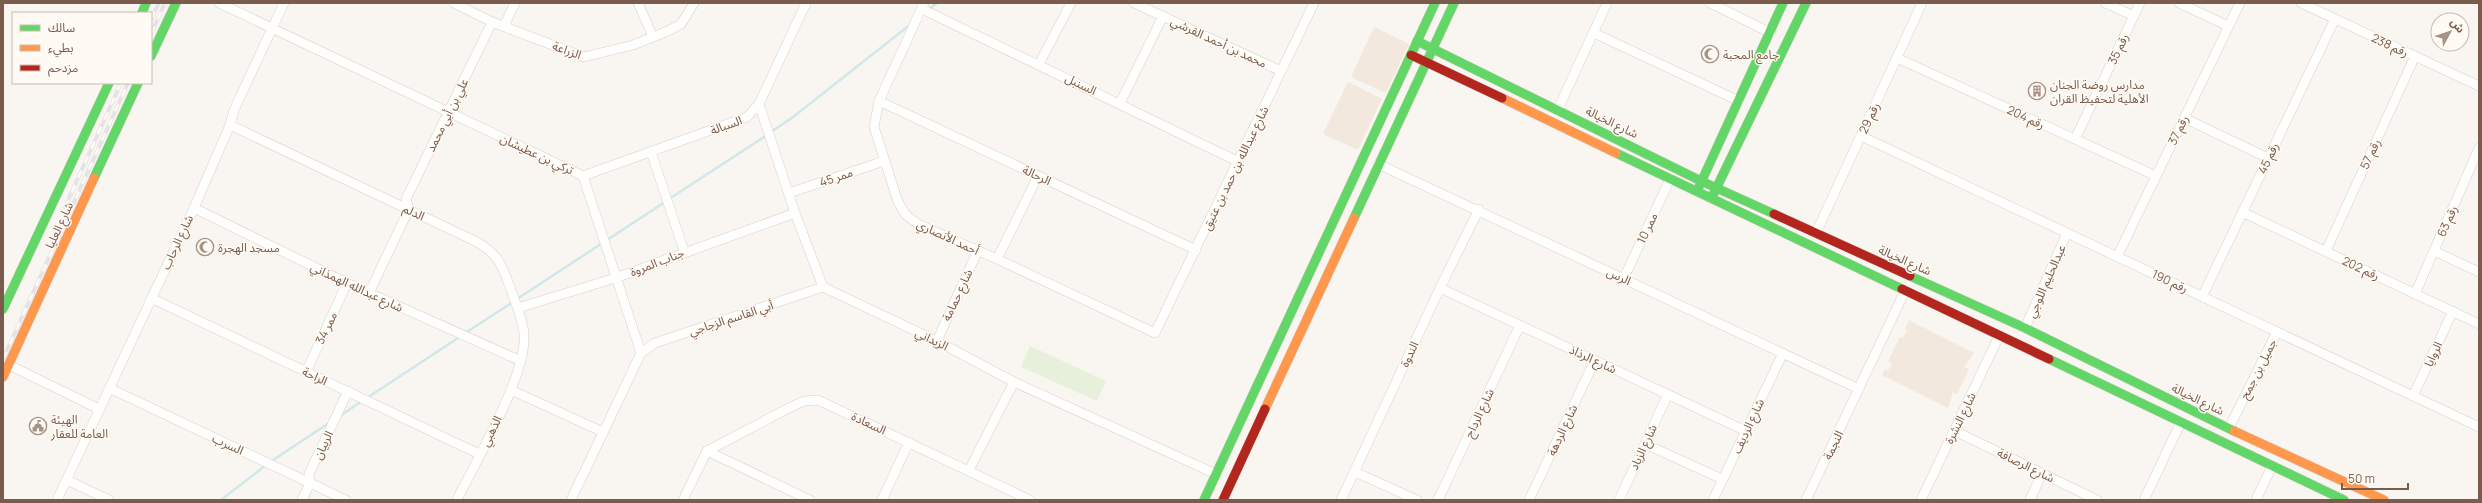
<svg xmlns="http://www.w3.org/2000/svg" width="2482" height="503" font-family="Manrope,'Noto Sans Arabic',sans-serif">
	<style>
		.residential { fill: #f2e8de }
		.green { fill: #e7f0db }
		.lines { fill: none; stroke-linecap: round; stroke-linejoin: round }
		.stream { stroke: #d0e8ea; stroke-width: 2.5 }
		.street-casing { stroke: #d7d1cb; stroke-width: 10 }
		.fast-casing { stroke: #d9d2cb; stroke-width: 10 }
		.slow-casing { stroke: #d9d2cb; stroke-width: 10 }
		.jam-casing { stroke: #d9d2cb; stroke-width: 10 }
		.street { stroke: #fefefd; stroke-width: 9 }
		.fast { stroke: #63d668; stroke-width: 9 }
		.slow { stroke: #ff974d; stroke-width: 9 }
		.jam { stroke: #b3261e; stroke-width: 9 }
		.rail-casing { stroke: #e6e3e7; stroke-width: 4 }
		.rail { stroke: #fffaf3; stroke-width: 2.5; stroke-dasharray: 8; stroke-linecap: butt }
		.labels { text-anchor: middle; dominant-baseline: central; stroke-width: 3; stroke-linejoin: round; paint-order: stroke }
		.street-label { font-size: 12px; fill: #7a5c4d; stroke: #fffaf3 }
		.poi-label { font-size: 12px; fill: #7a5c4d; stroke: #fffaf3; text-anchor: start }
	</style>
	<rect width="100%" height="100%" fill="#f9f5f0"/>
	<g class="residential">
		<polygon points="1374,27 1409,44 1386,93 1351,77"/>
		<polygon points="1348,82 1382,99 1358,150 1323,134"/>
		<polygon points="1909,320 1974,353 1964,367 1969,369 1957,394 1953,392 1948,408 1882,375 1885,369 1888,371 1892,363 1888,361 1900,337 1903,338 1907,330 1905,329"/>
	</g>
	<polygon class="green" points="1030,346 1106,381 1097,401 1021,367"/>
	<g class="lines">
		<g class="stream">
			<polyline points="928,10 937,3"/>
			<polyline points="771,132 793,117 911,24"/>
			<polyline points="669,199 767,135"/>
			<polyline points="517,299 665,202"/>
			<polyline points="465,333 513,302"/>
			<polyline points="367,398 461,336"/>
			<polyline points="340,416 362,401"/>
			<polyline points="270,462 329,423"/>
			<polyline points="221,500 266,465"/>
		</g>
		<defs>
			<g id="street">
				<polyline points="219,3 583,176 641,353 571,500"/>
				<polyline points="454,3 492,22 584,57 633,45 668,31 681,24 694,3"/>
				<polyline points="638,3 653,37"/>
				<polyline points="924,3 879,101 874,127 898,202 906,215 918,224 997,259 1155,333 1314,3"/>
				<polyline points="1134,3 1281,71"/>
				<polyline points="1710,3 1771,33"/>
				<polyline points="2105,3 2134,16"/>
				<polyline points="2179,3 2228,26"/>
				<polyline points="2301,3 2479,86"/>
				<polyline points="922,9 1239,162"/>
				<polyline points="504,26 515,3"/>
				<polyline points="1594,33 1739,101"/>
				<polyline points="1897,58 2156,176"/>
				<polyline points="1039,64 1071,3"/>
				<polyline points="879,101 1196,250"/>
				<polyline points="1120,103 1163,16"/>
				<polyline points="759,104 795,213 823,287 937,341 1014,382 1216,474"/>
				<polyline points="1558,109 1607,3"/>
				<polyline points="2184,118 2268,158"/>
				<path d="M230,125L475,241C499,254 502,265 511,290C516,304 523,319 524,334C527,376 476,460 457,500"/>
				<polyline points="1861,136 2479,427"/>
				<polyline points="2075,139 2140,3"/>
				<polyline points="651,152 684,251"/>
				<polyline points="1378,164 1859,389"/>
				<polyline points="583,176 747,117 759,104 806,3"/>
				<polyline points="789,193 884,161"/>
				<polyline points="194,208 347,283 521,361"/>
				<polyline points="2242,212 2479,324"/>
				<polyline points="1816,233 1922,3"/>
				<polyline points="2326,251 2415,56"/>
				<polyline points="2434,251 2479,272"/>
				<polyline points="2117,257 2240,3"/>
				<polyline points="997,259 1038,176"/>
				<polyline points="1624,278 1670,179"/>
				<polyline points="1440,288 1746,431"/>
				<polyline points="369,293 409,209 406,199 492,22"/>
				<polyline points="2415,294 2479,148"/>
				<polyline points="2202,297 2335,19"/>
				<polyline points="151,298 479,454"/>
				<polyline points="518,308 615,278 795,213"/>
				<polyline points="2025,328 2067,233"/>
				<polyline points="937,341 978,250"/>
				<polyline points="641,353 655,343 823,287"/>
				<polyline points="9,365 99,409"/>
				<polyline points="306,372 347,283"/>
				<polyline points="109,388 346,500"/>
				<polyline points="511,390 603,432"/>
				<polyline points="2413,396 2453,311"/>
				<polyline points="2229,428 2277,332"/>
				<polyline points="1955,431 2097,500"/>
				<polyline points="1645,444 1722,479"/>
				<polyline points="707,451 791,407 804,401 818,400 1030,500"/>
				<polyline points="707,451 810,500"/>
				<polyline points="969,470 1014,382"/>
				<polyline points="1355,472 1417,500"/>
				<polyline points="67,480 109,500"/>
				<polyline points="57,500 194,208 230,125 234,110 284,3"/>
				<polyline points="302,500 310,483 309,474 348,391"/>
				<polyline points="683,500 707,451"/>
				<polyline points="882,500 909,442"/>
				<polyline points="1341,500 1440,288 1479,209"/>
				<polyline points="1438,500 1520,325"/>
				<polyline points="1529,500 1595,360"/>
				<polyline points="1619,500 1668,394"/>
				<polyline points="1713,500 1783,353"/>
				<polyline points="1806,500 1905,291"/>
				<polyline points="1921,500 1999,336"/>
				<polyline points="2030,500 2042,473"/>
				<polyline points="2144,500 2181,422"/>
				<polyline points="2256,500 2272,466"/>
			</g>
			<g id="fast">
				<polyline points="142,13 146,3"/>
				<polyline points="1417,41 1701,181 1774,214"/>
				<polyline points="151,56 176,3"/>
				<polyline points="1616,153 1902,289"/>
				<polyline points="94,178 138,83"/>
				<polyline points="1698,189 1783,3"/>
				<polyline points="1713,195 1806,3"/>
				<polyline points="1354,218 1454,3"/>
				<polyline points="1910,276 2025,328 2234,431"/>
				<polyline points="3,309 109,83"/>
				<polyline points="2049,359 2344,500"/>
				<polyline points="1204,500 1435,3"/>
			</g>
			<g id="slow">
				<polyline points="1502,98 1616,153"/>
				<polyline points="3,377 94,178"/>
				<polyline points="1265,409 1354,218"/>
				<polyline points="2234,431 2384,500"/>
			</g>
			<g id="jam">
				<polyline points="1411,55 1502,98"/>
				<polyline points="1774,214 1910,276"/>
				<polyline points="1902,289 2049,359"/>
				<polyline points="1223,500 1265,409"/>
			</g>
		</defs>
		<use href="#street" class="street-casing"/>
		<use href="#fast" class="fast-casing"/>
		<use href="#slow" class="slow-casing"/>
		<use href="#jam" class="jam-casing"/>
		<use href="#street" class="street"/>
		<use href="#fast" class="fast"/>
		<use href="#slow" class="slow"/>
		<use href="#jam" class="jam"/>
		<defs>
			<g id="rail">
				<polyline points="151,19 158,5"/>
				<polyline points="151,34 165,3"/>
				<polyline points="65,207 121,83"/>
				<polyline points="3,359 128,83"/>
			</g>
		</defs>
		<use href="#rail" class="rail-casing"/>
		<use href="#rail" class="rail"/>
	</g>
	<defs>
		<symbol id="mosque-ring" viewBox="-11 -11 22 22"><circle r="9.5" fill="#fffaf3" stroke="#a69286" stroke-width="1.5"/><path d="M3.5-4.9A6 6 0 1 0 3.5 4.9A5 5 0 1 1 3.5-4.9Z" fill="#a69286"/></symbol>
		<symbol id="building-ring" viewBox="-11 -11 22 22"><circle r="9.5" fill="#fffaf3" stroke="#a69286" stroke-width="1.5"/><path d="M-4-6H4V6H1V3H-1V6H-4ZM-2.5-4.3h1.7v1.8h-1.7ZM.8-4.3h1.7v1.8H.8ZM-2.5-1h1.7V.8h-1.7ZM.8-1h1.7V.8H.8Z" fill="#a69286"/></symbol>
		<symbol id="civic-ring" viewBox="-11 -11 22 22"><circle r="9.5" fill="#fffaf3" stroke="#a69286" stroke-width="1.5"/><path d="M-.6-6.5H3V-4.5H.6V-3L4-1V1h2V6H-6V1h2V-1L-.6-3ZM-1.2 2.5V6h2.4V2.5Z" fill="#a69286"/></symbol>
	</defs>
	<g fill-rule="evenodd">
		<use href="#mosque-ring" x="1700" y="44" width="20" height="20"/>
		<use href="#building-ring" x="2027" y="81" width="20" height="20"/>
		<use href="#mosque-ring" x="195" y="237" width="20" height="20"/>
		<use href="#civic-ring" x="28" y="416" width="20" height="20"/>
	</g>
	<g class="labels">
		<g class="street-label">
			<text transform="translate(1219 42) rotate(25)">محمد بن أحمد القرشي</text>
			<text transform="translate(2390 45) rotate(25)">رقم 238</text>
			<text transform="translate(2118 49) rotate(-65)">رقم 35</text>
			<text transform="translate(567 50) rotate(20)">الزراعة</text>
			<text transform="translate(1081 84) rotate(26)">السنبل</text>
			<text transform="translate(447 115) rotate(-64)">علي بن أبي محمد</text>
			<text transform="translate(2026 117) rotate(25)">رقم 204</text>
			<text transform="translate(1869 118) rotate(-65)">رقم 29</text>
			<text transform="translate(1612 122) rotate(26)">شارع الخيالة</text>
			<text transform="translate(726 125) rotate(-20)">السبالة</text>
			<text transform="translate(2178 130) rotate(-64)">رقم 37</text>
			<text transform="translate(537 154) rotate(25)">تركي بن عطيشان</text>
			<text transform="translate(2370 154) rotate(-65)">رقم 57</text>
			<text transform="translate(2268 158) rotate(-65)">رقم 45</text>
			<text transform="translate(1235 168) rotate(-64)">شارع عبدالله بن حمد بن عتيق</text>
			<text transform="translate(1037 175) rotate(25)">الرحالة</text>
			<text transform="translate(836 177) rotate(-19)">ممر 45</text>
			<text transform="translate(414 212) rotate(25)">الدلم</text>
			<text transform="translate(2447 221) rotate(-66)">رقم 63</text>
			<text transform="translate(59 225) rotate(-65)">شارع العليا</text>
			<text transform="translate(1647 228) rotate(-65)">ممر 10</text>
			<text transform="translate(948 237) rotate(25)">أحمد الأنصاري</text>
			<text transform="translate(177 242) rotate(-65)">شارع الرحاب</text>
			<text transform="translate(1905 260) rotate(24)">شارع الخيالة</text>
			<text transform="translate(657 262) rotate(-21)">جناب المروة</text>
			<text transform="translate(2361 268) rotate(25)">رقم 202</text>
			<text transform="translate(1619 276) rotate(25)">الرس</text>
			<text transform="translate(2046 281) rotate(-66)">عبدالحليم اللوجي</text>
			<text transform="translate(2170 281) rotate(25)">رقم 190</text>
			<text transform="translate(357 287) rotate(25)">شارع عبدالله الهمذاني</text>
			<text transform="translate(957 295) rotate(-65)">شارع حمامة</text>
			<text transform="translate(731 318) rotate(-18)">أبي القاسم الزجاجي</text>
			<text transform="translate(326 328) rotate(-65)">ممر 34</text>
			<text transform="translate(932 339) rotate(26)">الزبداني</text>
			<text transform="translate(1409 354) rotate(-65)">الندوة</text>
			<text transform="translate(2433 354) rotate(-65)">الروايا</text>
			<text transform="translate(1593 359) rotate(25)">شارع الرذاذ</text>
			<text transform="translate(2258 369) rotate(-63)">جميل بن جمح</text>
			<text transform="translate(315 376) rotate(25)">الراحة</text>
			<text transform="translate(2198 399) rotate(26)">شارع الخيالة</text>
			<text transform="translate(1479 413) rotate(-65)">شارع الرداح</text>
			<text transform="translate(1960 418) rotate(-64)">شارع النشرة</text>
			<text transform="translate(869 423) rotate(25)">السعادة</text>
			<text transform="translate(1748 426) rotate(-65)">شارع الرديف</text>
			<text transform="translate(1562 430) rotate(-65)">شارع الردهة</text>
			<text transform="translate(491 431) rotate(-64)">الذهبي</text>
			<text transform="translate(228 444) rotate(25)">السرب</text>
			<text transform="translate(323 445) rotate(-65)">الربيان</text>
			<text transform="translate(1833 445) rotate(-64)">النجمة</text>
			<text transform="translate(1643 447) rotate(-65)">شارع الزباد</text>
			<text transform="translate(2026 465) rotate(26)">شارع الرصافة</text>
		</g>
		<g class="poi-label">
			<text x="1723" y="54">جامع المحبة</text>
			<text x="2050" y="84">مدارس روضة الجنان<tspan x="2050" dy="14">الأهلية لتحفيظ القران</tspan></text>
			<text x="218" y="247">مسجد الهجرة</text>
			<text x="51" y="419">الهيئة<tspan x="51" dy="14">العامة للعقار</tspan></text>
		</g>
	</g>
	<rect width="2482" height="503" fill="none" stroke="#7a5c4d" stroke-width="8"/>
	<rect x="12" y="12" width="140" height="72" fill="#fffaf3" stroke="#cabbb1"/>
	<rect x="20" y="25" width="20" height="6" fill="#63d668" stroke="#cabbb1"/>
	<text x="48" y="32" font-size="12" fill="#7a5c4d">سالك</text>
	<rect x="20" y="45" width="20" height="6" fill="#ff974d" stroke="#cabbb1"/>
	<text x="48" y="52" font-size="12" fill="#7a5c4d">بطيء</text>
	<rect x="20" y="65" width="20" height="6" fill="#b3261e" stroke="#cabbb1"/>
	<text x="48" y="72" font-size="12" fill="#7a5c4d">مزدحم</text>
	<g transform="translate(2450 32) rotate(50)"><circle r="19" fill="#fffaf3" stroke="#cabbb1"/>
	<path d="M0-3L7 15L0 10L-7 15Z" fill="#a69286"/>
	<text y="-6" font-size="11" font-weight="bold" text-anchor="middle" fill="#7a5c4d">ش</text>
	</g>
	<path d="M2342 483v6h66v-6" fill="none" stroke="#7a5c4d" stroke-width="2"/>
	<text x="2348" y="483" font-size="12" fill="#7a5c4d" stroke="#fffaf3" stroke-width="3" paint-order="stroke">50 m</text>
</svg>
